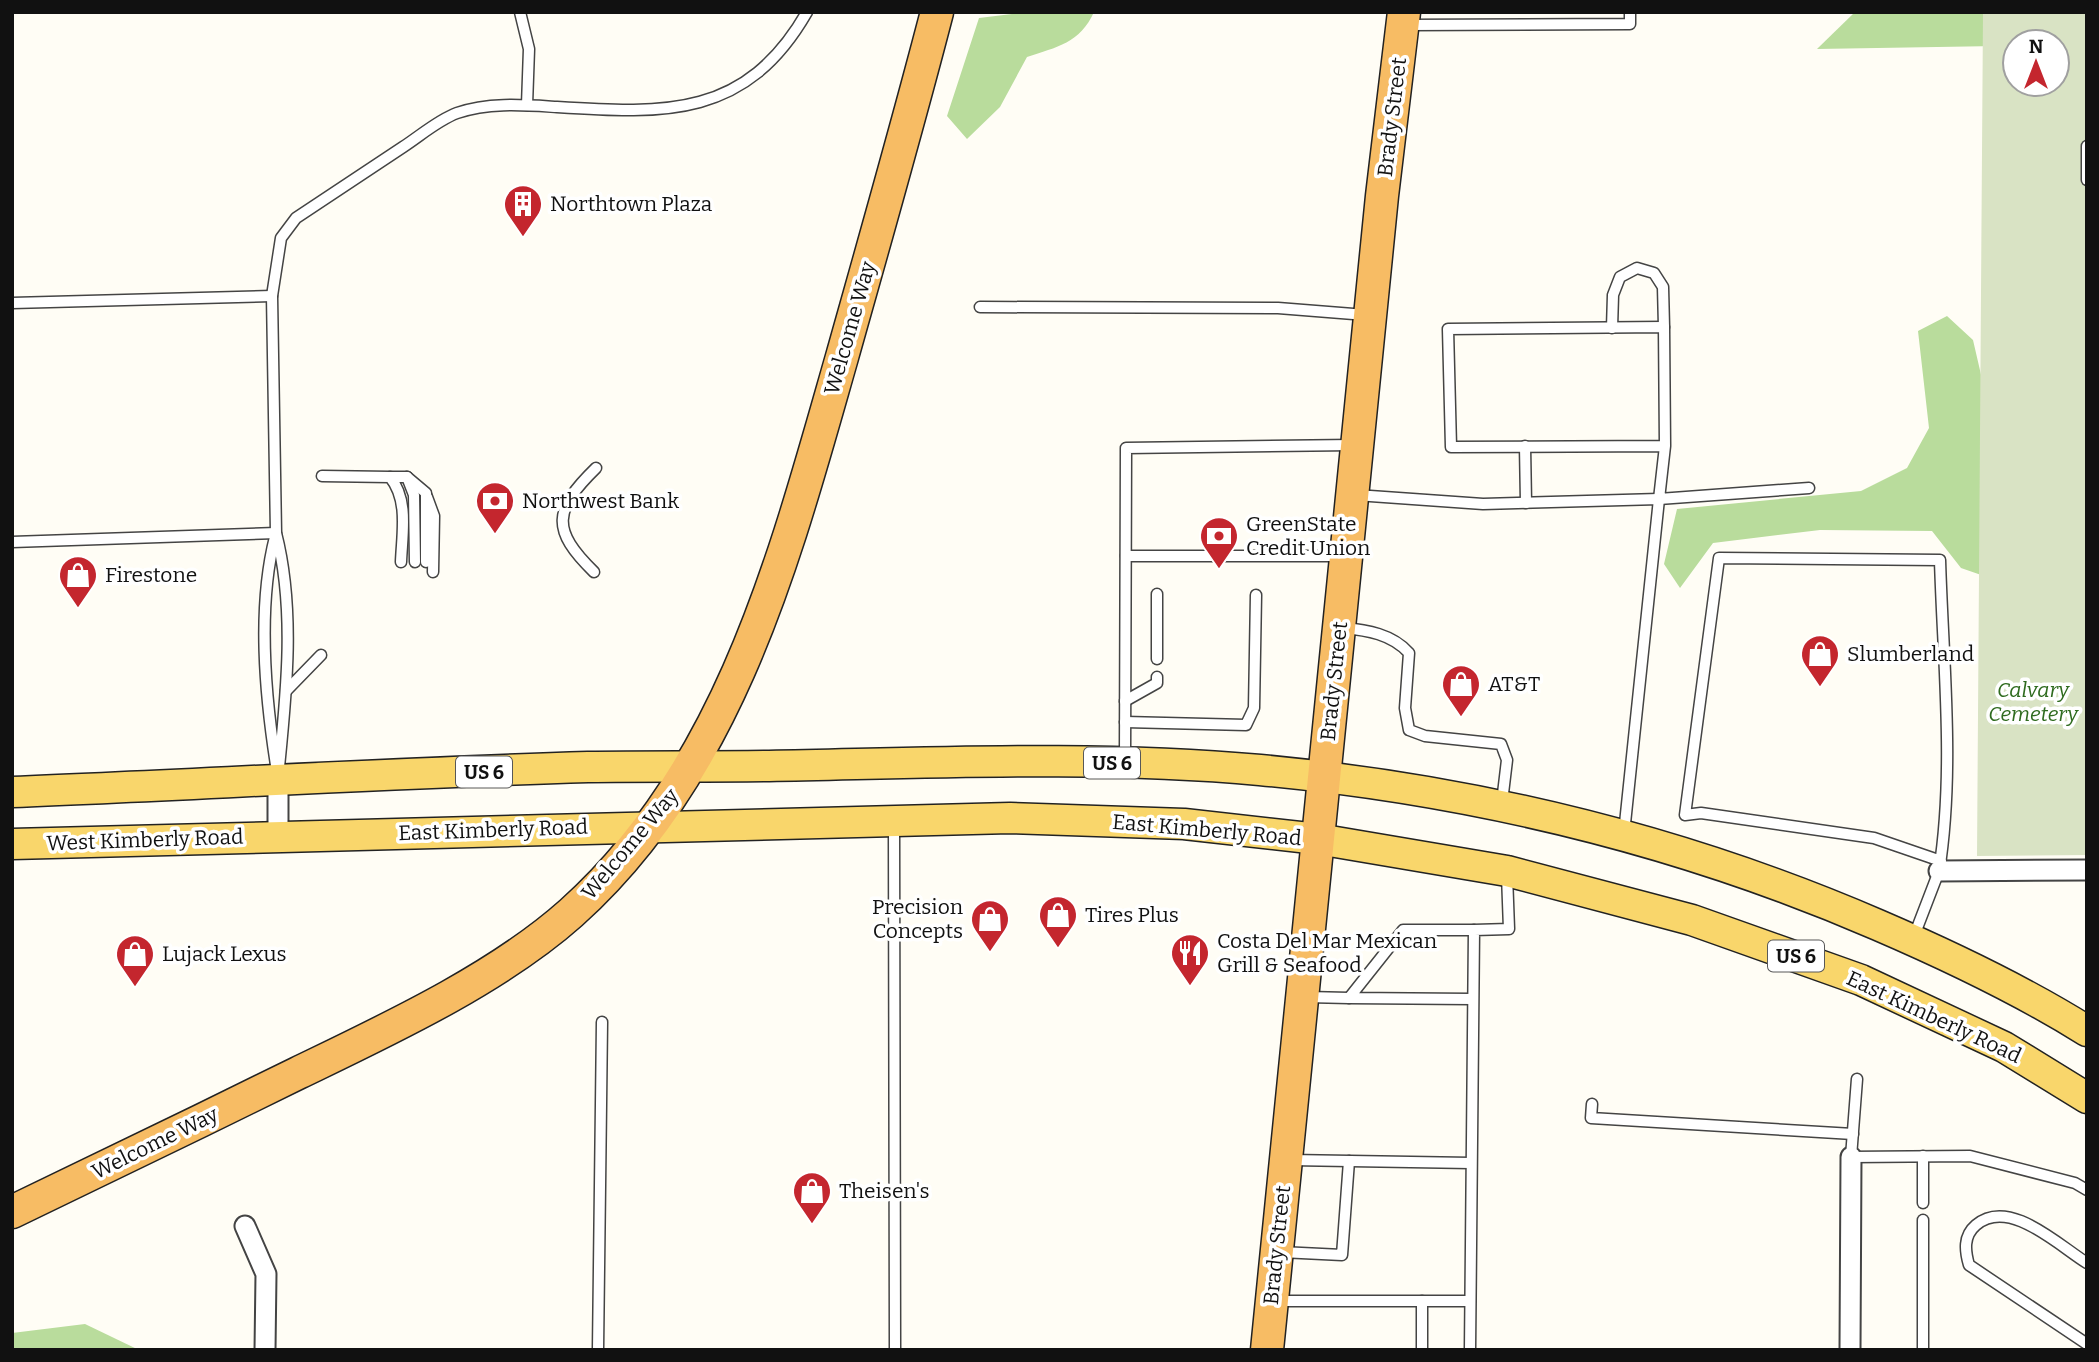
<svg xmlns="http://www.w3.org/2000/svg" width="2099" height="1362" font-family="Bitter,serif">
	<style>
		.forest { fill: #b9dc9c }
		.cemetery { fill: #d9e3c4; fill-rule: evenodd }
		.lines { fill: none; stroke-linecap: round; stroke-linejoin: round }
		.service-casing { stroke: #444; stroke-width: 13 }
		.minor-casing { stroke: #444; stroke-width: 23 }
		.primary-casing { stroke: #222; stroke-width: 33 }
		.trunk-casing { stroke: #222; stroke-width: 35 }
		.service { stroke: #fff; stroke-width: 10 }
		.minor { stroke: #fff; stroke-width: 19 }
		.primary { stroke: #f9d66b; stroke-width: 30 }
		.trunk { stroke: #f7bc64; stroke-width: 32 }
		.labels { text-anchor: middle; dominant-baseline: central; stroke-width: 7; stroke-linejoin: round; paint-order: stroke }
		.shield { fill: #fff; stroke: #585858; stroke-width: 2 }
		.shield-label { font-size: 19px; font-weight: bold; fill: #111 }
		.street-label { font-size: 21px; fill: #111; stroke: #fff }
		.poi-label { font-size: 21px; fill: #111; stroke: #fff; text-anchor: start }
		.park-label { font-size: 21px; font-style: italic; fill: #2f6b1f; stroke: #fff }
	</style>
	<rect width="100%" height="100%" fill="#fffdf5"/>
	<g class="forest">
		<path d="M1027,12H1094C1080,43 1057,47 1027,57L1000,107L967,139L947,116L979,18Z"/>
		<polygon points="1855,12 1998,12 1997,46 1817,49"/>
		<polygon points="1947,316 1973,340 2000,457 2010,585 1961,568 1932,531 1820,530 1713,543 1680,588 1664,564 1677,509 1861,491 1907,468 1929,428 1918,331"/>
		<polygon points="85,1324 139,1350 12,1350 12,1333"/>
	</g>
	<path class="cemetery" d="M1983,12H2087V855L1977,856ZM2015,42H2057V84H2015Z"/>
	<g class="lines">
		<defs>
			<g id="service">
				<polyline points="520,12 529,49 527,105"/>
				<polyline points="1407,25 1630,24 1630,12"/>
				<polyline points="2087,146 2087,180"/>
				<polyline points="12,303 272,296"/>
				<polyline points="980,307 1278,308 1366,315"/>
				<polyline points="1612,328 1613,295 1620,277 1637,268 1654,273 1663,287 1664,327"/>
				<polyline points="1525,446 1526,503"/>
				<polyline points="1665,446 1451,447 1448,329 1664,327 1665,446 1659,499 1809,488"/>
				<path d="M322,476L390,477C409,500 402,534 401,562"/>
				<polyline points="390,477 407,477 414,495 415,562"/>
				<polyline points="407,477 426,493 426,562"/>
				<polyline points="1356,495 1483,504 1659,499 1624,833"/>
				<polyline points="427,497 434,516 433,572"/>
				<path d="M275,537C257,608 265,694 276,765"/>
				<polyline points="12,542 276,533"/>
				<polyline points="1126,556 1342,556"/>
				<path d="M594,572C551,530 553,510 596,468"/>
				<path d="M1343,628C1367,630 1392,634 1409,653L1405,708L1409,730L1425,736L1501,744L1507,760L1502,802"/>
				<polyline points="1157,659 1157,594"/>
				<polyline points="286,691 321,655"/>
				<polyline points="1125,701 1157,683 1157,677"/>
				<polyline points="1125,722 1246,725 1254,708 1256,595"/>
				<polyline points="1125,759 1126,448 1353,445"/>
				<path d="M278,777C286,697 296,611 276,533L272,296L281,238L296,218C332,194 367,171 403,147C420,136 438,120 457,113C489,102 524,105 557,107C666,114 746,118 807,12"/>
				<polyline points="894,825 895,1350"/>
				<path d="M1914,936L1939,871C1955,769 1943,663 1940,560L1719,558L1685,815L1701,813L1874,838L1941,861"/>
				<polyline points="1307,997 1349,998"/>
				<polyline points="1472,999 1349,998 1403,930 1474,930"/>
				<polyline points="1857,1079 1851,1157 1970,1156 2075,1183 2087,1190"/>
				<polyline points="1592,1104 1591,1118 1853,1134"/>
				<polyline points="1923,1156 1923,1203"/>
				<polyline points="1290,1160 1471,1163"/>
				<polyline points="1923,1220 1923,1350"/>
				<polyline points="1281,1252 1342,1255 1349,1161"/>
				<path d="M2087,1263C2058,1245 2009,1197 1976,1225C1963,1236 1965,1251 1969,1265L2087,1344"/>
				<polyline points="1276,1301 1470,1301"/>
				<polyline points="598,1350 602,1022"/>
				<polyline points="1422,1350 1422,1301"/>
				<polyline points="1470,1350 1474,930 1509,929 1507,875"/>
			</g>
			<g id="minor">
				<polyline points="278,781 278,836"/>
				<polyline points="1939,871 2087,870"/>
				<polyline points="245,1226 266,1274 265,1350"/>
				<polyline points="1850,1350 1851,1157"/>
			</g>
			<g id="primary">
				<path d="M12,792C204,784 396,773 588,767C648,766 709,767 769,766C932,763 1097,755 1260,770C1475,790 1679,839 1878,925C1950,956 2020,989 2087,1031"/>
				<polyline points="12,844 1010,818 1184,824 1318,839 1507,871 1692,920 1861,980 2004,1047 2087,1098"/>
			</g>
			<g id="trunk">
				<path d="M12,1212C107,1166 203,1120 298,1073C387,1030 497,979 571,913C731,770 785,556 842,357C874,243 907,128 937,12"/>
				<polyline points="1267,1350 1382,196 1404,12"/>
			</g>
		</defs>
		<use href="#service" class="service-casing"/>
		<use href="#minor" class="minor-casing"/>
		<use href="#primary" class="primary-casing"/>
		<use href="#trunk" class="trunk-casing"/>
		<use href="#service" class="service"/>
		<use href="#minor" class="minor"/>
		<use href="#primary" class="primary"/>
		<use href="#trunk" class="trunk"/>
	</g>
	<defs>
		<symbol id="building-pin" viewBox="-11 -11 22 30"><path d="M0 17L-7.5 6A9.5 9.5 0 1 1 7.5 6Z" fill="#c4262e" stroke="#fff"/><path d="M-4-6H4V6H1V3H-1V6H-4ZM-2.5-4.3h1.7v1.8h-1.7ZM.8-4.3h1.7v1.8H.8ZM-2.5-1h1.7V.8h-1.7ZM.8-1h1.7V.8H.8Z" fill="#fff"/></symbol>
		<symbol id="bank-pin" viewBox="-11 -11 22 30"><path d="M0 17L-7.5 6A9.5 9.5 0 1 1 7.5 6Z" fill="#c4262e" stroke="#fff"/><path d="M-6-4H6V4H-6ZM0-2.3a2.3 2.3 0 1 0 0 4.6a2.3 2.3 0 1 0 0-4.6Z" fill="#fff"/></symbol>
		<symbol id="shop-pin" viewBox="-11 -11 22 30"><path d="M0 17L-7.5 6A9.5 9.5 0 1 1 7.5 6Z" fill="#c4262e" stroke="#fff"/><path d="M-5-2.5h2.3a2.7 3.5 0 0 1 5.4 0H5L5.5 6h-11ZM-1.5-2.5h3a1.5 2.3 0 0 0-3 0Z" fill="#fff"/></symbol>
		<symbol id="restaurant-pin" viewBox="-11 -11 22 30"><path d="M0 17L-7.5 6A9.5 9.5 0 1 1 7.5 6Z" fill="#c4262e" stroke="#fff"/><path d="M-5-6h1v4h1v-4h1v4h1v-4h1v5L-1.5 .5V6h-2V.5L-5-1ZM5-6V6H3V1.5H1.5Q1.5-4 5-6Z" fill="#fff"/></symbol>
	</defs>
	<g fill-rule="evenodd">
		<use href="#building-pin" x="501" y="182" width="44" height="60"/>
		<use href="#bank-pin" x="473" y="479" width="44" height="60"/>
		<use href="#bank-pin" x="1197" y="514" width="44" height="60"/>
		<use href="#shop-pin" x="56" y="553" width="44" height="60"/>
		<use href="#shop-pin" x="1798" y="632" width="44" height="60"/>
		<use href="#shop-pin" x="1439" y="662" width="44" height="60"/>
		<use href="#shop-pin" x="1036" y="893" width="44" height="60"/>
		<use href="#shop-pin" x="968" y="897" width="44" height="60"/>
		<use href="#restaurant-pin" x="1168" y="931" width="44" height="60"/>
		<use href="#shop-pin" x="113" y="932" width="44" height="60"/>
		<use href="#shop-pin" x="790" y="1169" width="44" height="60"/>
	</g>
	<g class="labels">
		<g class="shield">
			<rect x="1084" y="747.5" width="56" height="31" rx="5"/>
			<rect x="456" y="756.5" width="56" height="31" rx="5"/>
			<rect x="1768" y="940.5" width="56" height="31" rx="5"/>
		</g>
		<g class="shield-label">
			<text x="1112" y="763">US 6</text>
			<text x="484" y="772">US 6</text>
			<text x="1796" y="956">US 6</text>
		</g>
		<g class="street-label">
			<text transform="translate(1392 117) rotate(-83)">Brady Street</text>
			<text transform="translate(850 328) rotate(-74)">Welcome Way</text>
			<text transform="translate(1334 681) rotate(-84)">Brady Street</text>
			<text transform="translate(493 830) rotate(-2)">East Kimberly Road</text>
			<text transform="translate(1207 830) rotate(5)">East Kimberly Road</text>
			<text transform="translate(145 840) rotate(-2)">West Kimberly Road</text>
			<text transform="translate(630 844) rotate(-50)">Welcome Way</text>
			<text transform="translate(1934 1017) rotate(25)">East Kimberly Road</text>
			<text transform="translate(155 1143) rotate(-26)">Welcome Way</text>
			<text transform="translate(1277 1245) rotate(-84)">Brady Street</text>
		</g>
		<g class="poi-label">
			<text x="550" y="204">Northtown Plaza</text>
			<text x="522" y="501">Northwest Bank</text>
			<text x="1246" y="524">GreenState<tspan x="1246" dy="24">Credit Union</tspan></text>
			<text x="105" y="575">Firestone</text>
			<text x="1847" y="654">Slumberland</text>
			<text x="1488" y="684">AT&amp;T</text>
			<text x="963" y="907" text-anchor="end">Precision<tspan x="963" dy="24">Concepts</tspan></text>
			<text x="1085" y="915">Tires Plus</text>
			<text x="1217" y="941">Costa Del Mar Mexican<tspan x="1217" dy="24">Grill &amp; Seafood</tspan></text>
			<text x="162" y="954">Lujack Lexus</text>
			<text x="839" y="1191">Theisen's</text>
		</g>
		<g class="park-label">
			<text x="2033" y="690">Calvary<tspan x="2033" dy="24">Cemetery</tspan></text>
		</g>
	</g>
	<rect width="2099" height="1362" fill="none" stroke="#111111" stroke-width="28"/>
	<g transform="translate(2036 63)"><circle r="33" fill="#ffffff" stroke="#a0a0a0" stroke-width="2"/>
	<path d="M0-5L12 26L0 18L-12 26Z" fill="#c4262e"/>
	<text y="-10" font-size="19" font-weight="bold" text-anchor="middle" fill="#111111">N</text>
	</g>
</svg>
